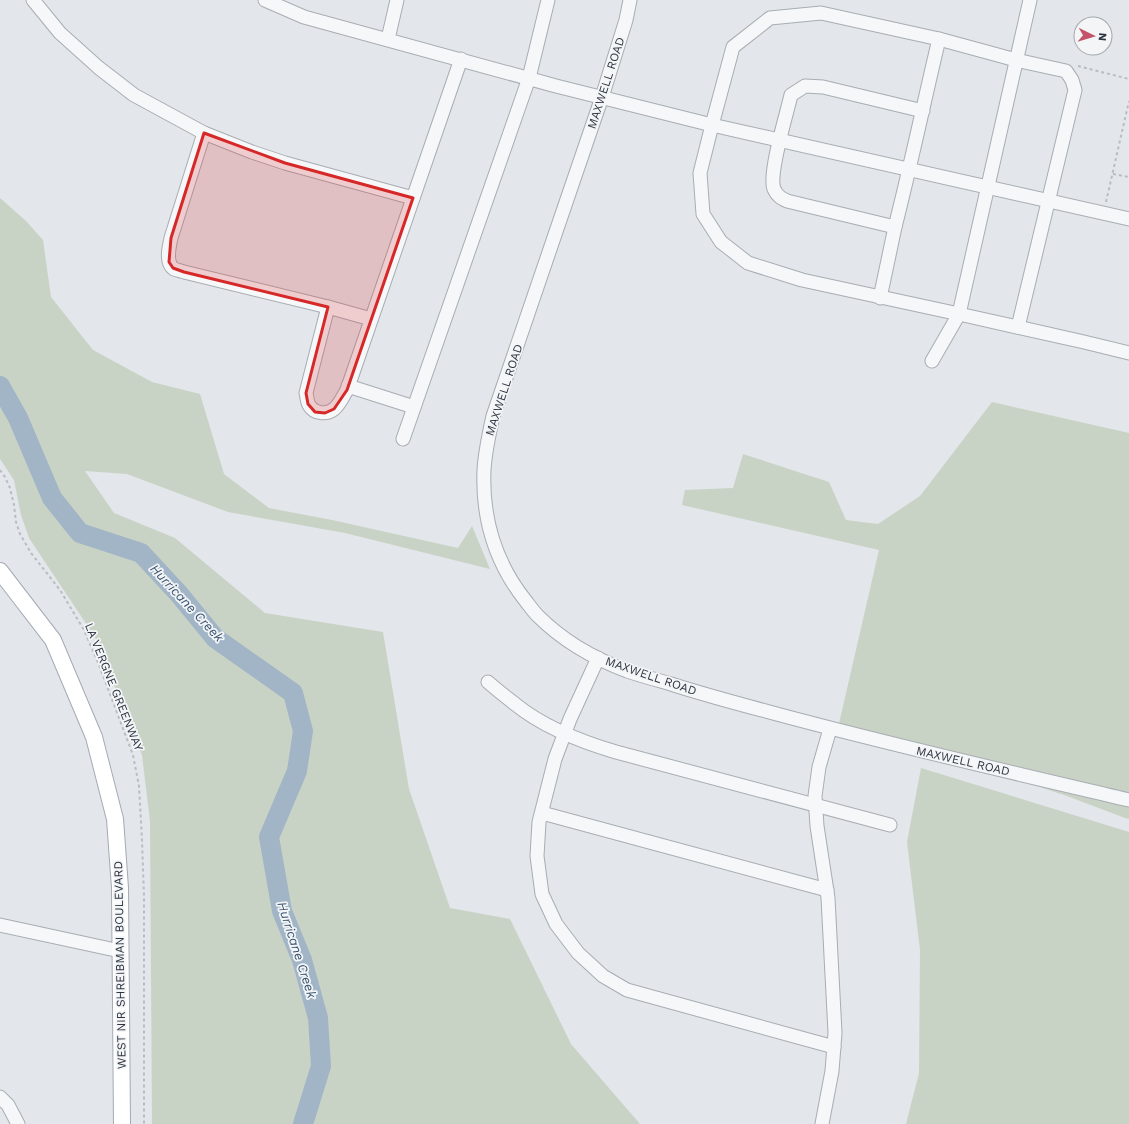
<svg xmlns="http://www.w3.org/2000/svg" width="1129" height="1124" font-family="'Work Sans',sans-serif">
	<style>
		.green { fill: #c9d3c5 }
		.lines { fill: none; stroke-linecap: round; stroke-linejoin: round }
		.river { stroke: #a1b5c7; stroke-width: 20 }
		.minor-casing { stroke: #a8adb4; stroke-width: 15 }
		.major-casing { stroke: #a3abb5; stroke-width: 18 }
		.path { stroke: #b9bdc1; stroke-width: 2; stroke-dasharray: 3 3; stroke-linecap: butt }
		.minor { stroke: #f5f7f8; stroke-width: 13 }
		.major { stroke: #fff; stroke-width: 16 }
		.marked { fill: #d62828; fill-opacity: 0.2; stroke: #d62828; stroke-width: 3; stroke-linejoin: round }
		.labels { text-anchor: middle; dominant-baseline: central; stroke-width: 3.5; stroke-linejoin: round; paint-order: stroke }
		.street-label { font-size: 12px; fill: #2c3541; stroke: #f3f5f7 }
		.water-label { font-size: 13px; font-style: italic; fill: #3a5571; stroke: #f3f5f7 }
	</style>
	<rect width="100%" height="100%" fill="#e3e6ea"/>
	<g class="green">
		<polygon points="0,198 26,221 43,240 51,297 93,350 152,382 200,394 224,474 269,508 332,520 458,548 472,526 490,569 345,533 228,512 127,474 85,471 114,513 175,538 265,613 383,632 409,789 450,908 510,919 571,1044 640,1124 152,1124 150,821 142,755 95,637 29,538 21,515 14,480 0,459"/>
		<polygon points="992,402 1129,433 1129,819 1125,818 1067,796 985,769 838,728 879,550 682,505 685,490 733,488 743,454 829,482 846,520 878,524 920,496"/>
		<polygon points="921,768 1129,832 1129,1124 906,1124 919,1073 920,950 907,842"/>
	</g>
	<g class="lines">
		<polyline class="river" points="0,386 18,418 52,498 80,533 141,553 179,594 215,638 293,693 303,731 297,771 269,837 282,911 302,960 318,1018 321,1066 303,1124"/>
		<defs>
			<g id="minor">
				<path d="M33,0L60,33L99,68L134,95L204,133L171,238C169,247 165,263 174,269C177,270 181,271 184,272L328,307L306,393C307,396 307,402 309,405C314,414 327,415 334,409C340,404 343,396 347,390L461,59"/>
				<polyline points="265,0 304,17 556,86 712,125 1129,219"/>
				<path d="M630,0L626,20L602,97L493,416C489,434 485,452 484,470C482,518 495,562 525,600C529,605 533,611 538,616C562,640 595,659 627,671C642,676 657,680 671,684C705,695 739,704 773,713C891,745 1010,772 1129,800"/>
				<polyline points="388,39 397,0"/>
				<path d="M923,111L823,87L805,86L791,95C787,113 768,174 774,189C777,196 781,198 787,201L895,227C911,164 924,102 939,39"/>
				<polyline points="204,133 252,152 285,163 413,198"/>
				<polyline points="880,298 895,227"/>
				<polyline points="328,307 371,319"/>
				<path d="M1018,327L1075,90L1072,80L1066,71L1016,60L939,39L821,13L770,18L733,47L712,125L700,173L703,214L721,242L748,263L802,280L959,314C983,209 1006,105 1030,0"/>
				<polyline points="932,361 959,314 1084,342 1129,353"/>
				<polyline points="348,386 414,407"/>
				<polyline points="403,439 529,78 548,0"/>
				<polyline points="598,658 570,719 555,759 539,822 537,856 542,894 556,924 578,953 603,976 627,990 834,1047"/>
				<path d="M488,682C497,690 506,697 515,704C542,726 582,742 616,752L890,825"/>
				<polyline points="542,813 827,890"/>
				<polyline points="0,925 120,951"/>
				<polyline points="0,1097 8,1105 18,1124"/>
				<polyline points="822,1124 832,1071 835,1033 828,898 817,826 815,796 819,767 830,729"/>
			</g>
			<polyline id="major" points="0,571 53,640 94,737 115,819 120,888 122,1124"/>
		</defs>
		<use href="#minor" class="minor-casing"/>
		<use href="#major" class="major-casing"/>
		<g class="path">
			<polyline points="1078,66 1129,79"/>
			<polyline points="1113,174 1129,177"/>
			<polyline points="1106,202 1129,101"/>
			<polyline points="0,470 5,477 10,488 14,505 16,522 20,534 31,553 60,590 84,630 99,665 133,755 139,786 142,840 144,896 144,1124"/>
		</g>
		<use href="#minor" class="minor"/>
		<use href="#major" class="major"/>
	</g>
	<path class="marked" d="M204,133L285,163L413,198L347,390L334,409L325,413L315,412L308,404L306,393L328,307L184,272L173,268L169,262L171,238Z"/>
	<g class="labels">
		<g class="street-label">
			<text transform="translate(606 83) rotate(-72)">MAXWELL ROAD</text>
			<text transform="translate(504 390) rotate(-72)">MAXWELL ROAD</text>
			<text transform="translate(651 676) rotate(19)">MAXWELL ROAD</text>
			<text transform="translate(114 687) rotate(68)">LA VERGNE GREENWAY</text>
			<text transform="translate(963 761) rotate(13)">MAXWELL ROAD</text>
			<text transform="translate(120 965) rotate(-91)">WEST NIR SHREIBMAN BOULEVARD</text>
		</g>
		<g class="water-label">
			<text transform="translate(187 603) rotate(47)">Hurricane Creek</text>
			<text transform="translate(297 950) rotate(72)">Hurricane Creek</text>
		</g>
	</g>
	<g transform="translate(1093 36) rotate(95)"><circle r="19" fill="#f3f5f7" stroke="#a3a8ae"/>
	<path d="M0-3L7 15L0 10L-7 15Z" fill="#c35469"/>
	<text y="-6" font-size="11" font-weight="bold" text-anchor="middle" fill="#2c3541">N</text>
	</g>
</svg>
